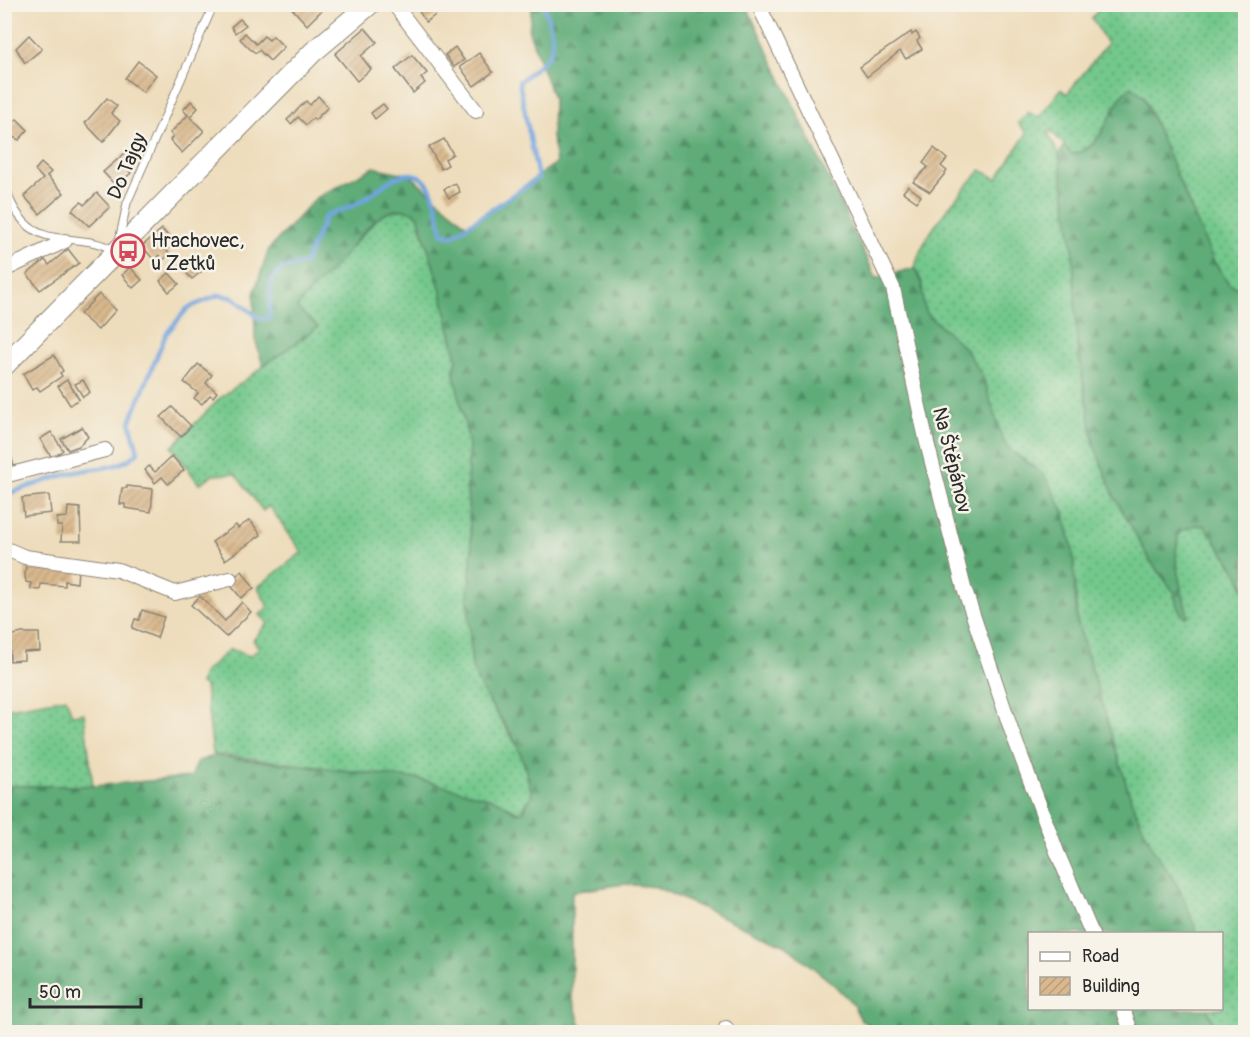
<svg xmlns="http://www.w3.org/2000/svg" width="1250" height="1037" font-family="Pangolin,sans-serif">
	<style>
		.grass { fill: url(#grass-dots); stroke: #4f7a5c; stroke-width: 1.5 }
		.forest { fill: url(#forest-firs); stroke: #446c52; stroke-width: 1.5 }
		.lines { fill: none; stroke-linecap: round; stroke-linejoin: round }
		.stream { stroke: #71a4dd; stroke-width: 4.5 }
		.building { fill: url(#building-hatch) }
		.lane-casing { stroke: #8c8474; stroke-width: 9 }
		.street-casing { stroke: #8c8474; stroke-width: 16 }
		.secondary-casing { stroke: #8c8474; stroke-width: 22 }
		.lane { stroke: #fff; stroke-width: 7 }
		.street { stroke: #fff; stroke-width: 14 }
		.secondary { stroke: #fff; stroke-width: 20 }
		.labels { text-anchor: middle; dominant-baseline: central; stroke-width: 5; stroke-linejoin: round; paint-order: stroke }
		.street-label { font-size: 20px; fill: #2b2b2b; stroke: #f7f3e8 }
		.poi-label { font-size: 20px; fill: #2b2b2b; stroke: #f7f3e8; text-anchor: start }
	</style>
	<defs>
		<pattern id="grass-dots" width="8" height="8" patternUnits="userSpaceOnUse" patternTransform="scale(1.5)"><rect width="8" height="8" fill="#73c88c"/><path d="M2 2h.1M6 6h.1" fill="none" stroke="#5fa373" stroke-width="1.8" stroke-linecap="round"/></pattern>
		<pattern id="forest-firs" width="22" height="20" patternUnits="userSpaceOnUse" patternTransform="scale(1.5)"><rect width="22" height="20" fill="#5eac78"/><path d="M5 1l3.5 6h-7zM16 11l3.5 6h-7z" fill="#4e8c63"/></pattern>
		<pattern id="building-hatch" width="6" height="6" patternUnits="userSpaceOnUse" patternTransform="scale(1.5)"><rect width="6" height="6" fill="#d9b88d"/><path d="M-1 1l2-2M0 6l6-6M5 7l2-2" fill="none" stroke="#ba9e7a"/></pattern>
	</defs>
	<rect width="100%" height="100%" fill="#f7f3e8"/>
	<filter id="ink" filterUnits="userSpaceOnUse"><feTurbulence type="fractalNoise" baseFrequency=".0167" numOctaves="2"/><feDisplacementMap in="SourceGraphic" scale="12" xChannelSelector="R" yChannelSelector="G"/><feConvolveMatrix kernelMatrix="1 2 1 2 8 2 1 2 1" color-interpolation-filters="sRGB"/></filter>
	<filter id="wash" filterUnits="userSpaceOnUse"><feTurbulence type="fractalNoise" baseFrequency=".008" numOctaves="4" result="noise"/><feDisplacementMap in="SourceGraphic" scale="24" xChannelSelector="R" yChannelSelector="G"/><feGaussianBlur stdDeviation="1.35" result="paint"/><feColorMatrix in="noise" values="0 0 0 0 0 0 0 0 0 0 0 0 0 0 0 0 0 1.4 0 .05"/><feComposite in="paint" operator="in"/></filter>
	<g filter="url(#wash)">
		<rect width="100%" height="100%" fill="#eeddbc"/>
		<g class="grass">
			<path d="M1102,5H1245V292L1229,284L1213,260L1143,96L1125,91C1112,113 1099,151 1072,154L1051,131L1048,133L1059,155L1073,249L1077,344L1085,396L1145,551L1174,592L1177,606L1184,617L1188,616C1181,588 1170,559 1180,531L1196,525L1205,526L1239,575L1245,593V1032H1217L1207,1009L1222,1008V934L1196,933L1179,888L1154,851L1132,803L1077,621L1073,551L1063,510L1033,465L1012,452L1003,441L993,416L951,335L927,314L923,303L922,283L915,268C920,237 960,193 981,170L997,179L1027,133L1018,123L1028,112L1037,117L1041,115L1061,89L1067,94L1107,44L1092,18Z"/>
			<polygon points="409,209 418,215 441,291 457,359 454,373 469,443 467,490 472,551 468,599 472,667 483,692 520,750 532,794 521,813 504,805 418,779 213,754 205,686 200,684 203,673 230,649 250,656 259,648 253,640 268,623 260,615 268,607 258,587 302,552 269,506 263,511 235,474 213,475 199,484 172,447 220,398 318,327 297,309 299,304 379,217 392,211"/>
			<polygon points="66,698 72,715 84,713 93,786 6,786 4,709"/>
		</g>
		<g class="forest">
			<path d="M532,5H746L876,278L915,268L922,283L923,303L927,314L965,348L983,377L1003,441L1012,452L1045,476L1063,510L1073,551L1077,621L1132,803L1154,851L1179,888L1196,929V934H1030V1008L1207,1009L1217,1032H880L861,1020L852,1003L832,983L786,946L656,887L624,884L572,892V997L583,1032H5L4,783L6,786H93L191,777L198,761L214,756L418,779L496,800L517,813L524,811L532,794L526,767L512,735L483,692L472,667L468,599L472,551L467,490L469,443L454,373L457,359L441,291L418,215C384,193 357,242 338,263C326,278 306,291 297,308L318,327L263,366L255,339L254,293L269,249L316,198L374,167L410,175L468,226L556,163L552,137L553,98L529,32Z"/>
			<path d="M1132,86L1143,96L1213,260L1229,284L1245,292V593L1239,575L1205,526L1196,525L1180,531C1170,558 1182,589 1188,616L1184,617L1177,606L1174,592L1151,562L1114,496L1094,445L1077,344L1073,249L1059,155L1064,146L1072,154C1106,151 1108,103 1132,86Z"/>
		</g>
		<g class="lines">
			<path class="stream" d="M4,501L12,492C33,486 54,477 76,472C97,467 121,470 138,452L130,422L166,334L188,308L219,295L234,298L260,319L269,318L271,280L282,269L305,263L326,215C336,212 347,209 356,204C369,198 379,187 391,180C431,157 438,206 442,233L452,236L538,178L519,82C557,50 558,54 544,4"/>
		</g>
		<g id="blocks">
			<g class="building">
				<polygon points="288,4 320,4 324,8 307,25"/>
				<polygon points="414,4 450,4 426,22"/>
				<polygon points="240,19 246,25 235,33 231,27"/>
				<polygon points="365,28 377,42 361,56 371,69 357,81 335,54"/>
				<polygon points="911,32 912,35 916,32 920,38 917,41 922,49 906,59 900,51 867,77 860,67"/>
				<polygon points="245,33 256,44 264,36 269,40 273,36 284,47 270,61 259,50 256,53 250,49 240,39"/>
				<polygon points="29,35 42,49 25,63 16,48"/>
				<polygon points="455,47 464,60 454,67 445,55"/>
				<polygon points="479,53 493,72 474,86 460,67"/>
				<polygon points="412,55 427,73 421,78 425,83 413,93 395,69"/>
				<polygon points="138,61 156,75 143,92 125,78"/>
				<polygon points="318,96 328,107 315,120 313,118 306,125 298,117 291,124 287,120 306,101 310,105"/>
				<polygon points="107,98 117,106 111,113 120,121 103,142 85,123"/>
				<polygon points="191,101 198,108 190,117 204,131 182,153 170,140 173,136 170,133 188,115 183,110"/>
				<polygon points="383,104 387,109 375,119 371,113"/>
				<polygon points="17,119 28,130 19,140 9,135 11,132 7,129"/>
				<polygon points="444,139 453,154 445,159 448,165 441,169 429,147"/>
				<polygon points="934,148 947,159 941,166 947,171 930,192 913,182 928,167 923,163"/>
				<polygon points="125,153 135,164 128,170 131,173 116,186 103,172"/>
				<polygon points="41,163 51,172 47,176 64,193 40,214 24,196 43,179 35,170"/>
				<polygon points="455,183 460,192 449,198 444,189"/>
				<polygon points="908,186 921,196 917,202 903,192"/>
				<polygon points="97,193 110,207 89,226 72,210 81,202 84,205"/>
				<polygon points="162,229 174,243 166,250 170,254 163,260 159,255 154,260 142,246"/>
				<polygon points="68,249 79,263 40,290 27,274 45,260 49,265"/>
				<polygon points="191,259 202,271 192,279 181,267"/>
				<polygon points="130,267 142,280 133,288 122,275"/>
				<polygon points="169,273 179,284 169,292 160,281"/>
				<polygon points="99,294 116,310 98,330 80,314"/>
				<polygon points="54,355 63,371 60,373 62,376 40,391 37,387 32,390 23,374"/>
				<polygon points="198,364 212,375 206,383 217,392 213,397 210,395 202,404 194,398 198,393 184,382"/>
				<polygon points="67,380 79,399 70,405 58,386"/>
				<polygon points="83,380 90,392 83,397 75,384"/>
				<polygon points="172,407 191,426 181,437 161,417"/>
				<polygon points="82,427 88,437 79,446 68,450 61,439"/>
				<polygon points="51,432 63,450 52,458 40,439"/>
				<polygon points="9,446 14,467 4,469 4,447"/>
				<polygon points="172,456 184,470 168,484 162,477 155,483 145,470 149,466 155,472"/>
				<polygon points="127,486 153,489 151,512 125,508 125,504 120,504 122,488 127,488"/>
				<polygon points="49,495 51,513 24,516 22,498"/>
				<polygon points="68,507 80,508 81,541 61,541 62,526 57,526 57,518 67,517"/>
				<polygon points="250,520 261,535 225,560 212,542 236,525 238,528"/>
				<polygon points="26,564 78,569 77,583 65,581 65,586 41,584 40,590 31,589 31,583 26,582 25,576"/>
				<polygon points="242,571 254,588 241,598 228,582"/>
				<polygon points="200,596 225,621 242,602 251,612 226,637 191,605"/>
				<polygon points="142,610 164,617 157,638 132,628 135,619 139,620"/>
				<polygon points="22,633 39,633 40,651 24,652 24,660 10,661 9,636"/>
			</g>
		</g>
	</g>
	<g filter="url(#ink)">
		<use href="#blocks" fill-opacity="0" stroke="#8c8474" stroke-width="1.5"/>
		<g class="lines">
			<defs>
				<g id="lane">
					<path d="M8,193C10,203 14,209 20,217C44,250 85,231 114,251"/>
					<polyline points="119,241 127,203 214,4"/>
				</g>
				<g id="street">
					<polyline points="394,4 476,111"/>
					<polyline points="758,4 893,288 926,439 964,588 1012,732 1057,852 1092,934"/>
					<polyline points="4,270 65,241"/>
					<polyline points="4,476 105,450"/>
					<polyline points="4,548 25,557 118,570 175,593 230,579"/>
					<polyline points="1123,1008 1131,1032"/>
					<polyline points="726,1028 729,1032"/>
				</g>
				<polyline id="secondary" points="4,366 313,52 370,4"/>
			</defs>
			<use href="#lane" class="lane-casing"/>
			<use href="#street" class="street-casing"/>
			<use href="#secondary" class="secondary-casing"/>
			<use href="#lane" class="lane"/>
			<use href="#street" class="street"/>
			<use href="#secondary" class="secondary"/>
		</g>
	</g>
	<defs>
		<symbol id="bus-ring" viewBox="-11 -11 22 22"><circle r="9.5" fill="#f7f3e8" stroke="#d1495b" stroke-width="1.5"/><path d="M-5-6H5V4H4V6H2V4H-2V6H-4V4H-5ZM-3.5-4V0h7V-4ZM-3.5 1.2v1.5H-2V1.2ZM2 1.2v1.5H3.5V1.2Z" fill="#d1495b"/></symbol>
	</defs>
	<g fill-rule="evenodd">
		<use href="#bus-ring" x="109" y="232" width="38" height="38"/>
	</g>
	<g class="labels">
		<g class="street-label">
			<text transform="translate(127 166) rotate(-67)">Do Tajgy</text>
			<text transform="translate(952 460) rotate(76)">Na Štěpánov</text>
		</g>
		<g class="poi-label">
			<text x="151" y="240">Hrachovec,<tspan x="151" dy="23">u Zetků</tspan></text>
		</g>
	</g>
	<rect width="1250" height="1037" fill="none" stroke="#f7f3e8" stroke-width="24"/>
	<rect x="1028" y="932" width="195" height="78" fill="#f7f3e8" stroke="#a5a39c" stroke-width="1.5"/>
	<rect x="1040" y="952" width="30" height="9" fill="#ffffff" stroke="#a5a39c" stroke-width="1.5"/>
	<text x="1082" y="962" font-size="18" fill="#2b2b2b">Road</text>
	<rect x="1040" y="977" width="30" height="18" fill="url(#building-hatch)" stroke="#a5a39c" stroke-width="1.5"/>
	<text x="1082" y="992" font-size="18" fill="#2b2b2b">Building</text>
	<path d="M30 998v9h111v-9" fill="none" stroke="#2b2b2b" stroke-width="3"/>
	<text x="39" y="998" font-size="18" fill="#2b2b2b" stroke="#f7f3e8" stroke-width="4.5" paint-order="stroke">50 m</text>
</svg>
